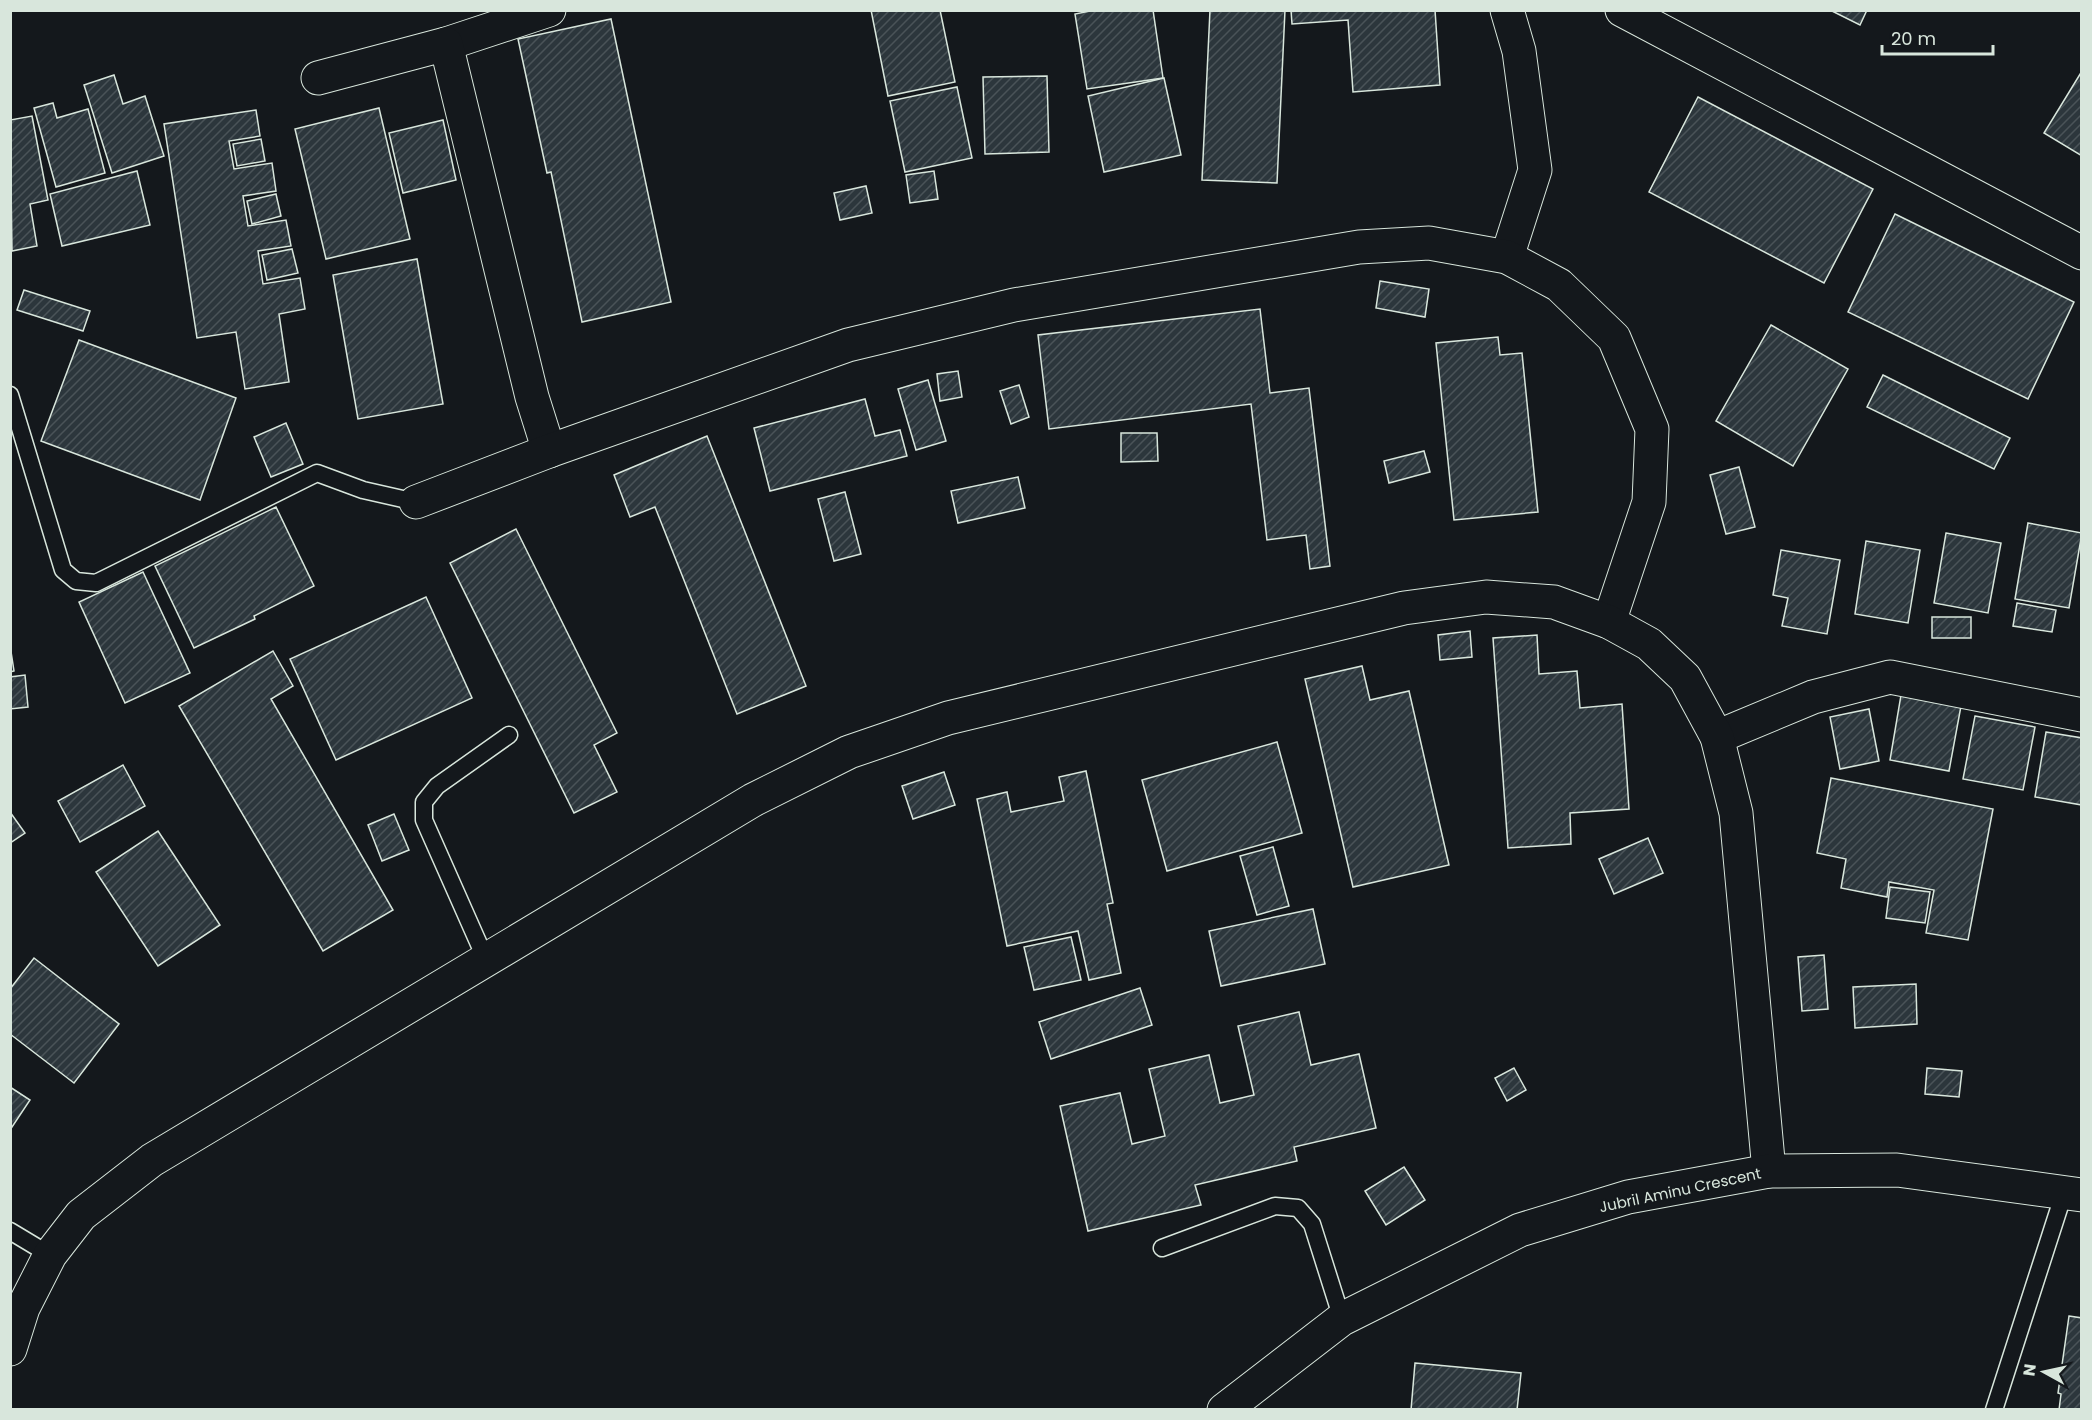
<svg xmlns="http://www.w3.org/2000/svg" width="2092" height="1420" font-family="Poppins,sans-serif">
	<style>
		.building { fill: url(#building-hatch); stroke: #d8e6dc; stroke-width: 1.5 }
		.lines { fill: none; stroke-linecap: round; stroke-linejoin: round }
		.service-casing { stroke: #d8e6dc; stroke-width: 19 }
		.minor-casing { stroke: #d8e6dc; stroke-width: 35 }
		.service { stroke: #14181c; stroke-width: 16 }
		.minor { stroke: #14181c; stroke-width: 33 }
		.labels { text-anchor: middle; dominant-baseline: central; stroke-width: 4.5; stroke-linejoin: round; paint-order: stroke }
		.street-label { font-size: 15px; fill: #d8e6dc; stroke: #14181c }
	</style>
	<defs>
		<pattern id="building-hatch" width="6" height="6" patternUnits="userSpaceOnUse" patternTransform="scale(1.5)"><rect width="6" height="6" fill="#2c363c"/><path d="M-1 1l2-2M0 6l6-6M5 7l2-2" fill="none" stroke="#4a5358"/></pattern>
	</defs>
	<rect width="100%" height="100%" fill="#14181c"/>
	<g class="building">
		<polygon points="871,10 940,10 955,82 888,96"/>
		<polygon points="1095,10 1153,10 1163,78 1087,89 1075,14"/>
		<polygon points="1210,10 1285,10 1277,183 1202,180"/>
		<polygon points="1291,10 1435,10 1440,85 1353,92 1348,20 1292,24"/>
		<polygon points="1830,10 1867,10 1860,25"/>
		<polygon points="611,19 671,302 582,322 551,172 547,173 518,39"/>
		<polygon points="2082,71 2082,156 2044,133"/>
		<polygon points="114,75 123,104 145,96 164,156 112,173 84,85"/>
		<polygon points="1047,76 1049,152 985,154 983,77"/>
		<polygon points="1164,78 1181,155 1104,172 1088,96"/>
		<polygon points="957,87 972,158 905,172 890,101"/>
		<polygon points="1698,97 1873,189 1824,283 1649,192"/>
		<polygon points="53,103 57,118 88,109 105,173 56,187 34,108"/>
		<polygon points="379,108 410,239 326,259 295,129"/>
		<polygon points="256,110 260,136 229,141 234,169 272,163 276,191 243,196 248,226 286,220 291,246 258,251 263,284 300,278 305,309 279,314 289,382 245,389 236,332 197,338 164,124"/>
		<polygon points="32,116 48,200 30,204 37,246 12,251 10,120"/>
		<polygon points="443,120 456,180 403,193 389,133"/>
		<polygon points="261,139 265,161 237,166 233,144"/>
		<polygon points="137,171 150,225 62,246 50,194"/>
		<polygon points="934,171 938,199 910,203 906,175"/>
		<polygon points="866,186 872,213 840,220 834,193"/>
		<polygon points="276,194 281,216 252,224 247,201"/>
		<polygon points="1895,214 2074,302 2028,399 1848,312"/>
		<polygon points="292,249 298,273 267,280 262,255"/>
		<polygon points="417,259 443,404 358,419 333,275"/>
		<polygon points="1380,281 1429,289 1425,317 1376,308"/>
		<polygon points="24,290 90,311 83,331 17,310"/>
		<polygon points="1260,309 1270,393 1309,388 1330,566 1310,569 1306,535 1267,540 1251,404 1049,429 1038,335"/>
		<polygon points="1771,325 1848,369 1793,466 1716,421"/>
		<polygon points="1498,337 1500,355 1522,353 1538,512 1454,520 1436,343"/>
		<polygon points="79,340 236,398 200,500 41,441"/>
		<polygon points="958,371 962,397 940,401 937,374"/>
		<polygon points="1883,375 2010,438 1994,469 1867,407"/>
		<polygon points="928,380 946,441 916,450 898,389"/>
		<polygon points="1019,385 1029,417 1011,424 1000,391"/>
		<polygon points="865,399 875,436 900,430 907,456 770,491 754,428"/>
		<polygon points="286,423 303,464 271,477 254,437"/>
		<polygon points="1121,433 1157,433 1158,461 1121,462"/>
		<polygon points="707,436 806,686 737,714 655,507 630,517 614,475"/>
		<polygon points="1424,451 1430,472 1389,483 1384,461"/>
		<polygon points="1739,467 1755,527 1726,534 1710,475"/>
		<polygon points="1018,477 1025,508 958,523 951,491"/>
		<polygon points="845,492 861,554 834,561 818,499"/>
		<polygon points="276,507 314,586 254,616 255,619 194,648 155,566"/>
		<polygon points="2028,523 2082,533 2069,608 2015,599"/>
		<polygon points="516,529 617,733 594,745 617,792 574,813 450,563"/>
		<polygon points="1946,533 2001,543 1988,613 1934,603"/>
		<polygon points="1866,541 1920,550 1908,623 1855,614"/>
		<polygon points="1781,550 1840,560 1827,634 1782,626 1788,598 1773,595"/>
		<polygon points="143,572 190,673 125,703 79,602"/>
		<polygon points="426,597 472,698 336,760 290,659"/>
		<polygon points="2017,603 2056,610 2052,632 2013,626"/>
		<rect x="1932" y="617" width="39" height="21"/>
		<polygon points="1470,631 1472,657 1440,660 1438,635"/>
		<polygon points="1537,635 1539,674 1577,671 1580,708 1622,704 1629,809 1570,813 1571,844 1508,848 1493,638"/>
		<polygon points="10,645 14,671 10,672"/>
		<polygon points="273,651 293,686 271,699 393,910 323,951 179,706"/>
		<polygon points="1362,666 1370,700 1409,691 1449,865 1353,887 1305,679"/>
		<polygon points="25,675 28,707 10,709 10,677"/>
		<polygon points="1901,695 1961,706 1949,771 1890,760"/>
		<polygon points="1869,709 1879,761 1840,769 1830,717"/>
		<polygon points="1975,716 2035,727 2023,790 1963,779"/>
		<polygon points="2046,732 2082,738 2082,805 2035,797"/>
		<polygon points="1277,742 1302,833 1167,871 1142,780"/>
		<polygon points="123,765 145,806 80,842 58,801"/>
		<polygon points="1086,771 1113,903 1107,904 1121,973 1089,980 1078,931 1007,946 977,799 1007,792 1011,812 1064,801 1059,777"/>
		<polygon points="944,772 955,805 913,819 902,786"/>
		<polygon points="1831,778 1993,809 1968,940 1926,933 1934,890 1889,882 1887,897 1841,888 1846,859 1817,853"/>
		<polygon points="10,812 25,833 10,843"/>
		<polygon points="394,814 409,850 382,861 368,825"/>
		<polygon points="158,831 220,925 158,966 96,872"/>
		<polygon points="1648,838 1663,873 1614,894 1599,859"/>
		<polygon points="1273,847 1289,906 1257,915 1240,856"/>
		<polygon points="1890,887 1930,892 1925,923 1886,918"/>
		<polygon points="1313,909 1325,964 1221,986 1209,931"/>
		<polygon points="1071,937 1081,980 1034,990 1024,947"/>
		<polygon points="1824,955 1828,1009 1802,1011 1798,957"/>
		<polygon points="34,958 119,1024 74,1083 10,1034 10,989"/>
		<polygon points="1916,984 1917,1024 1855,1028 1853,987"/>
		<polygon points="1140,988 1152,1025 1051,1059 1039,1022"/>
		<polygon points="1299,1012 1311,1065 1359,1054 1376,1128 1294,1147 1297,1161 1195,1185 1201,1205 1088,1231 1060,1106 1120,1093 1132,1144 1165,1136 1149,1069 1209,1055 1220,1103 1254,1095 1238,1026"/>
		<polygon points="1514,1068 1526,1090 1507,1101 1495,1078"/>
		<polygon points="1927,1068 1962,1071 1959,1097 1925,1094"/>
		<polygon points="10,1087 30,1100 10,1130"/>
		<polygon points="1404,1167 1425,1200 1386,1225 1365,1191"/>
		<polygon points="2069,1316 2082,1318 2082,1410 2059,1410 2061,1394 2058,1393"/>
		<polygon points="1415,1363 1521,1373 1517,1410 1411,1410"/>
	</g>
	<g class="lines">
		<defs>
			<g id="service">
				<polyline points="10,395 63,570 76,581 96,583 317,473 363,490 416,502"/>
				<polyline points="486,960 424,820 424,802 437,786 509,735"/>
				<polyline points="10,1231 50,1255"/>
				<polyline points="1162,1248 1275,1206 1298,1208 1312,1224 1342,1319"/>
				<polyline points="1994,1410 2064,1193"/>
			</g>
			<g id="minor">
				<polyline points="1622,10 2082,253"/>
				<polyline points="446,44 549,10"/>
				<polyline points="318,78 446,44 532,397 549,451"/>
				<polyline points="1507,257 1535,170 1519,51 1507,10"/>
				<polyline points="416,502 549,451 848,345 1014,305 1359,247 1429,243 1507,257 1559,285 1614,338 1652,429 1649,502 1609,622"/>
				<polyline points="1717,737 1813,697 1890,677 2082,715"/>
				<polyline points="10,1349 23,1308 50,1255 81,1215 152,1160 753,800 849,752 948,718 1404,608 1486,597 1554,602 1609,622 1649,644 1685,678 1717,737 1736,813 1769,1171"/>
				<polyline points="1224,1410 1342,1319 1520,1230 1628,1197 1769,1171 1897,1170 2082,1195"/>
			</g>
		</defs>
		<use href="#service" class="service-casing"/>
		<use href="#minor" class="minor-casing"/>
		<use href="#service" class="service"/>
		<use href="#minor" class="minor"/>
	</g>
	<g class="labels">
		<g class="street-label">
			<text transform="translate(1680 1190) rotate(-12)">Jubril Aminu Crescent</text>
		</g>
	</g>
	<rect width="2092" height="1420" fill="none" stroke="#d8e6dc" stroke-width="24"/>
	<g transform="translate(2044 1372) rotate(278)" stroke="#14181c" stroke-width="4.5" paint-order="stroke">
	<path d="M0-4.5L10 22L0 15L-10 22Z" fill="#d8e6dc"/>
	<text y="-9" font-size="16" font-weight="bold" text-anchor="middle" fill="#d8e6dc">N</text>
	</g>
	<path d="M1882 45v9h111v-9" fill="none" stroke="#d8e6dc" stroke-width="3"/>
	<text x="1891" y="45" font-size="18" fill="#d8e6dc" stroke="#14181c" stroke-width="4.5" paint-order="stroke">20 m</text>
</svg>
